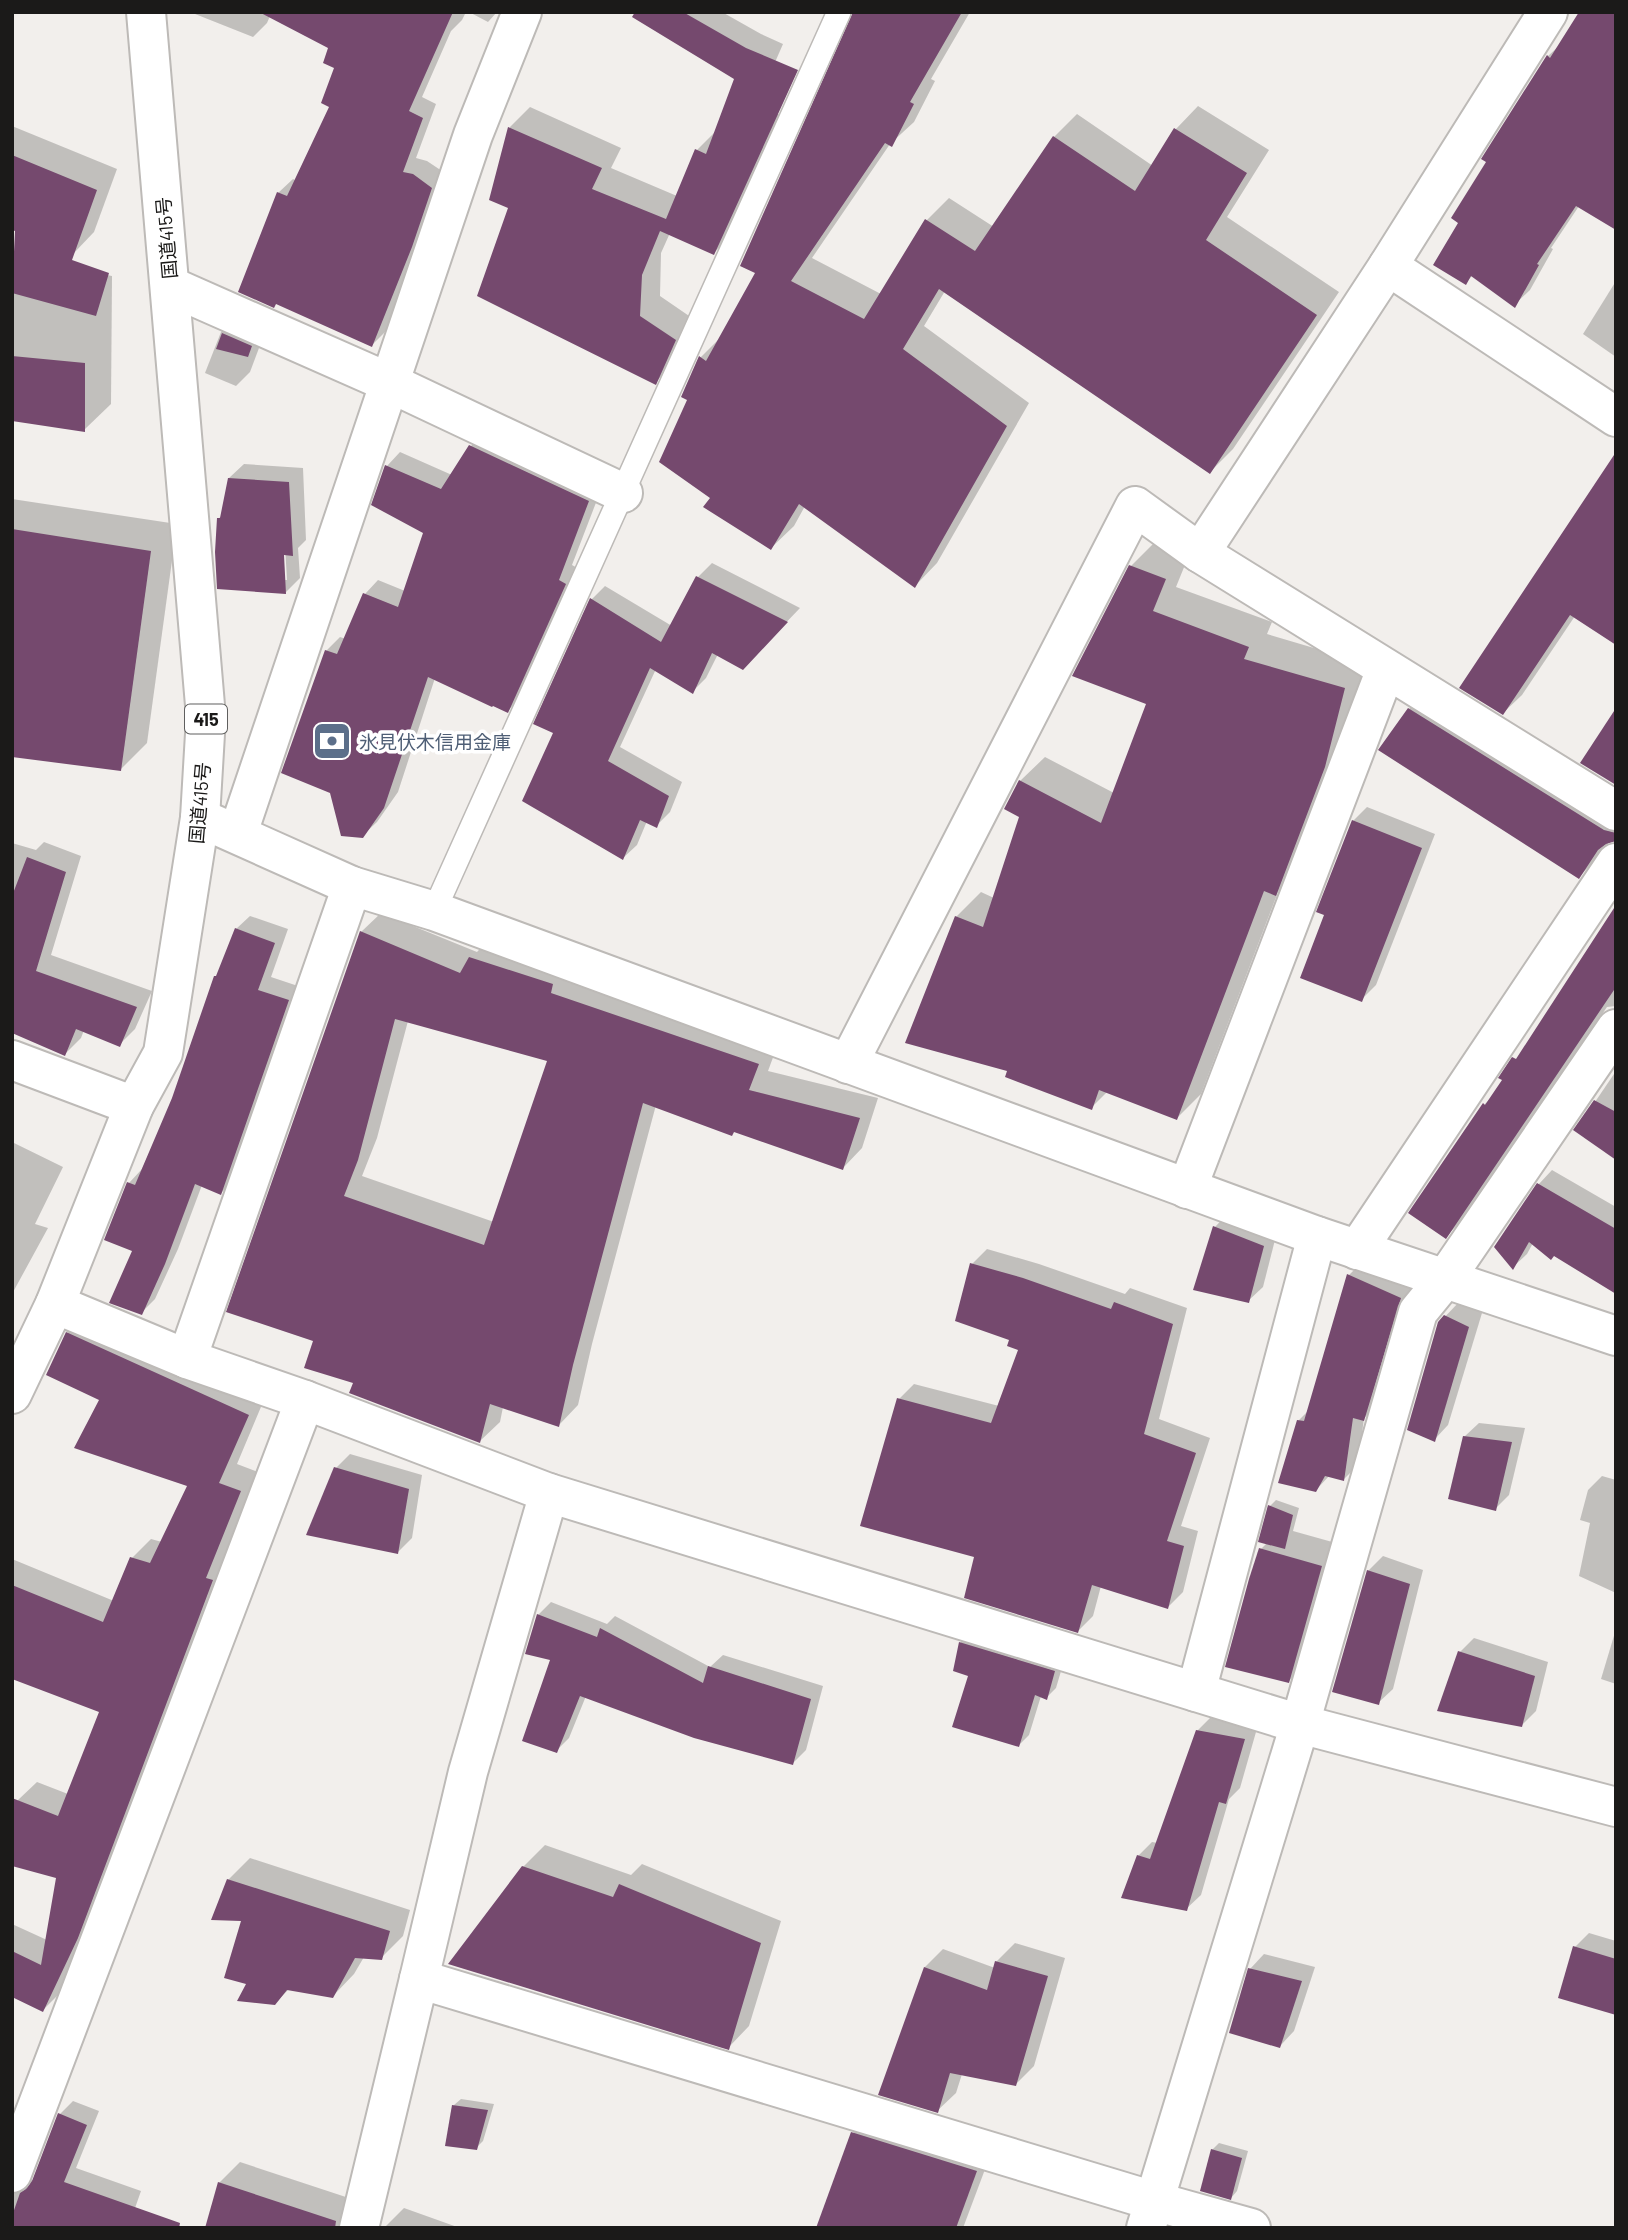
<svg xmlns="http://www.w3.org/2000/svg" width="1628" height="2240" font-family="Barlow,'Noto Sans JP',sans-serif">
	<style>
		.shadow { fill: #0003; fill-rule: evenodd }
		.building { fill: #75496e; fill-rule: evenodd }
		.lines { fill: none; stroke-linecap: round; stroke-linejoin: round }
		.service-casing { stroke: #bdbab7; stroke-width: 26 }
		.minor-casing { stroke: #bdbab7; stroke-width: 42 }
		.tertiary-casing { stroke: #bdbab7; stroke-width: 42 }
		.trunk-casing { stroke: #bdbab7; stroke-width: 42 }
		.service { stroke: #fff; stroke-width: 23 }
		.minor { stroke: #fff; stroke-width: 38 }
		.tertiary { stroke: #fff; stroke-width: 38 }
		.trunk { stroke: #fff; stroke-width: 38 }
		.labels { text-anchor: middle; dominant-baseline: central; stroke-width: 7; stroke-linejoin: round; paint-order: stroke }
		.shield { fill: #fff; stroke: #5f5f5e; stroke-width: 2 }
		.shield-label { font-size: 18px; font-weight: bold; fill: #1b1a19 }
		.street-label { font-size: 19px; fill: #1b1a19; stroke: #fff }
		.service-label { font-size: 19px; fill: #4e5e75; stroke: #fff; text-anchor: start }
	</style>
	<rect width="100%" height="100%" fill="#f2efec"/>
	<g class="shadow">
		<polygon points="190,12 466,12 462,20 451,31 422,97 436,104 416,158 427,161 445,173 426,231 386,331 372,345 278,193 293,179 295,180 331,106 336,67 330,47 270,16 267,23 253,37"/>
		<polygon points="469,12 497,12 488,22"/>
		<polygon points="637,12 722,12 761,34 783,44 769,76"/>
		<polygon points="854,12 970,12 931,79 935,81 914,122 890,144 812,258 881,294 926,221 949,198 994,227 1054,137 1077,114 1153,166 1176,129 1198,106 1269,150 1227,217 1339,292 1233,449 1210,472 945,291 924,326 1029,403 937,563 915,586 805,506 794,526 771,548 712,497 689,399 683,396 701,357 722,336 758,272"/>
		<polygon points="1561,44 1595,182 1551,248 1553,249 1530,290 1514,305 1473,275 1465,283 1461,222 1489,161 1548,56"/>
		<polygon points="742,96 786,118 734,232 714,253 670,233 661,253 660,296 695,320 675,362 655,383 510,207 491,199 510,127 530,107 621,148 611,168 677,196 697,150 716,131"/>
		<polygon points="12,126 117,169 94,232 73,254 12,228"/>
		<polygon points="12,257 112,276 111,404 84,430 12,420"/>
		<polygon points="1616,281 1616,357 1583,334"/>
		<polygon points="235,318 265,332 250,372 236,386 205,373 221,332"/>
		<polygon points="485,432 602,487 572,565 579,569 521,697 508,711 435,678 398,792 377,822 362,836 326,651 340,637 346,639 365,594 378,580 405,591 425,533 387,466 400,452 452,475 471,446"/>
		<polygon points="1616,456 1575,616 1522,695 1503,713"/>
		<path d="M244,464L303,468L306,540L298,548L300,578L285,593L218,519L223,515L229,478ZM285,546L287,580H283L281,547Z"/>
		<polygon points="12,499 177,524 147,743 120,770 12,756"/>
		<polygon points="1155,542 1189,555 1176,587 1272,622 1267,634 1368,664 1300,870 1278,892 1201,1094 1177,1118 1107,1092 1091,1108 1010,1070 908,1042 956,917 981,892 994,898 1022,816 1020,781 1045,757 1114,793 1148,703 1131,566"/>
		<polygon points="712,563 800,608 756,654 718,654 706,678 692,692 656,669 620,747 682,782 670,812 656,826 647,821 637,845 623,858 555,733 592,599 605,586 672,626 698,577"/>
		<polygon points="1430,687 1616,828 1616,832 1600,855 1579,877 1409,709"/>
		<polygon points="1367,807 1435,834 1376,985 1361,1000 1353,821"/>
		<polygon points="44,842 81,856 51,955 152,991 135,1029 119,1045 84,1030 81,1038 65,1054 12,1017 12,843 36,850"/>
		<polygon points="1616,907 1616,1006 1607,1007 1459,1223 1446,1237 1410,1213 1485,1104 1493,1096"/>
		<path d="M381,913L477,952L490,938L778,1044L768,1071L878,1098L862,1148L843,1168L656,1105L592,1344L578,1405L559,1425L503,1407L500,1422L480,1441L355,1382L315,1339L361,932ZM408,1021L550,1059L494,1222L362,1176L377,1138Z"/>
		<polygon points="250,916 288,929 271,977 301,987 234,1180 221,1193 202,1185 178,1249 155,1299 141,1313 135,1250 106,1239 129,1183 142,1169 174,1098 236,929"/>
		<polygon points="1616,1071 1616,1158 1576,1130"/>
		<polygon points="12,1142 63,1167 35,1224 48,1228 12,1294"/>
		<polygon points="1552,1170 1616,1207 1616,1292 1533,1243 1527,1254 1513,1267 1538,1185"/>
		<polygon points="1229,1212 1277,1232 1263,1287 1248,1301 1195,1288 1215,1227"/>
		<polygon points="987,1249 1039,1264 1125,1294 1130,1288 1187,1308 1159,1419 1210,1438 1181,1526 1198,1531 1183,1592 1168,1607 1101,1586 1093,1616 1078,1631 976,1556 899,1399 914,1384 999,1406 1020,1349 1011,1338 972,1264"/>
		<polygon points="1363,1261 1414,1284 1378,1405 1364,1418 1358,1465 1344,1479 1330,1475 1316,1490 1298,1421 1309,1410 1349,1275"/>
		<polygon points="1460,1301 1482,1313 1448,1425 1434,1440 1439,1323"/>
		<polygon points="86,1314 266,1395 237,1464 258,1472 224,1559 231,1561 62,1991 43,2010 12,1995 12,1924 47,1940 58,1877 12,1818 18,1800 37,1782 68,1794 101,1711 12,1677 12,1559 114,1601 132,1558 151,1539 162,1542 189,1485 102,1399 67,1333"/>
		<polygon points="1479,1423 1525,1428 1509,1495 1495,1509 1464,1437"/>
		<polygon points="350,1454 422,1475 412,1538 398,1552 336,1468"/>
		<polygon points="1602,1476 1616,1480 1616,1593 1579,1576 1590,1523 1580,1520 1588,1490"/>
		<polygon points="1276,1500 1299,1508 1293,1531 1343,1545 1310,1659 1289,1681 1261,1549 1267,1543 1270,1506"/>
		<polygon points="1383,1556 1423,1570 1393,1689 1378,1703 1368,1571"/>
		<polygon points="551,1602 607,1624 615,1616 710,1667 723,1655 823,1686 806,1750 793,1763 586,1696 569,1738 556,1751 552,1659 527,1653 538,1615"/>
		<polygon points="1616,1629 1616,1684 1601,1679"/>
		<polygon points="971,1632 1064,1661 1056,1688 1046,1698 1041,1696 1029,1735 1019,1745 970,1675 960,1643"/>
		<polygon points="1474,1638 1548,1662 1536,1711 1521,1726 1460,1652"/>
		<polygon points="1211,1717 1258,1725 1240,1788 1229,1799 1201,1895 1186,1909 1138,1856 1152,1842 1158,1843 1197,1731"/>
		<polygon points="545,1845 631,1875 642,1864 781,1921 749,2026 728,2048 523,1867"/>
		<polygon points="250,1858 410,1910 403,1936 382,1957 364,1957 354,1974 333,1996 289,1989 274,2004 249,1983 243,1920 228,1880"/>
		<polygon points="1589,1933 1616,1941 1616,2014 1575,1947"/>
		<polygon points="1015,1943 1065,1958 1034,2066 1016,2084 962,2074 956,2093 937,2111 925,1967 943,1949 995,1968 996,1962"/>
		<polygon points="1264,1954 1315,1967 1294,2031 1280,2046 1250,1969"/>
		<polygon points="461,2099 494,2104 483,2141 476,2148 454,2105"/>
		<polygon points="73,2101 99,2111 76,2168 141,2191 128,2228 12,2228 12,2177 19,2181 35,2180 60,2114"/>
		<polygon points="867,2119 990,2156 963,2228 818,2228 853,2133"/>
		<polygon points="1219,2143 1248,2151 1237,2191 1231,2198 1212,2150"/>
		<polygon points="240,2162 358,2201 373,2228 207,2228 219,2183"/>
		<polygon points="404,2208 460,2228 384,2228"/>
	</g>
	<g class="building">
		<polygon points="259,12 453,12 409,111 423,118 403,172 413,174 432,188 412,247 372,347 276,304 274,308 238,292 277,192 287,196 329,107 321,103 334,68 323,63 328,48"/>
		<polygon points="635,12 683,12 746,48 798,70 714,255 660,231 642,275 640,316 676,340 656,385 477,296 508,208 489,200 508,127 602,168 592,189 666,219 695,149 706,154 734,79 632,17"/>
		<polygon points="853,12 962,12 910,102 914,104 892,147 885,143 791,281 864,319 925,219 975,251 1053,136 1135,191 1174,128 1247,173 1206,240 1317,315 1210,474 939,289 903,349 1007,426 915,588 799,504 771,550 703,507 710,498 659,462 687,400 681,397 699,356 706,361 755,273 740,266"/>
		<polygon points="1579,12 1616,12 1616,230 1576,206 1537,264 1539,265 1515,308 1471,276 1466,285 1433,265 1458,223 1451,218 1486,162 1481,159 1547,55 1550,58"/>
		<polygon points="12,155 97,190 72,260 109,273 96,316 12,293 15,231 12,230"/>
		<polygon points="222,333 252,346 248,357 216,349"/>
		<polygon points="12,356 85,363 85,432 12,421"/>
		<polygon points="469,445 589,501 559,580 566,584 508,713 493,706 492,707 428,677 384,808 363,838 341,836 330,793 281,773 325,650 337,654 363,593 398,607 423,533 371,505 385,465 441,489"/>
		<polygon points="1616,452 1616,645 1570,615 1503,715 1459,688"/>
		<polygon points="228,478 289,482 293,556 284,555 286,594 217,589 215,552 217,518 220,518"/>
		<polygon points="12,529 151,551 121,771 12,757"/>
		<polygon points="1129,565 1166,579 1153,611 1249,647 1244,659 1345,688 1325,767 1276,896 1264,891 1177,1120 1099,1090 1092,1110 1005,1077 1007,1071 905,1043 955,916 983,927 1019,817 1004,809 1019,780 1101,823 1146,704 1072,676"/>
		<polygon points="696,576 788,622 743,670 712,653 693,694 650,668 608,761 669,796 657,828 640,820 623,860 522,801 553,733 533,724 590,598 661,642"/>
		<polygon points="1408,708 1604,830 1616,833 1616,841 1606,844 1598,850 1579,879 1378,750"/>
		<polygon points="1616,708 1616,785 1580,763"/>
		<polygon points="1352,820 1422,848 1362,1002 1300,978 1324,915 1316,912"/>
		<polygon points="27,857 66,872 36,971 137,1007 120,1047 76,1029 65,1056 12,1033 12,896"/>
		<polygon points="1616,905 1616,987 1446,1239 1408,1213 1483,1103 1485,1105 1502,1080 1498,1078 1512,1057 1516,1059"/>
		<polygon points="235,928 275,943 258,990 289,1000 221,1195 195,1184 165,1264 142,1315 109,1303 132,1251 104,1240 127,1182 135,1185 172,1098 214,976 216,976"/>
		<path d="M360,931L460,973L469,957L553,984L551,993L759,1064L749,1090L860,1118L843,1170L734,1132L732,1136L643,1103L573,1365L559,1427L490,1404L480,1443L349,1393L353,1383L304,1368L313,1341L226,1312ZM395,1019L547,1061L484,1245L344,1196L358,1160Z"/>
		<polygon points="1594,1100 1616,1112 1616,1160 1573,1130"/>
		<polygon points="1537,1183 1616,1229 1616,1294 1554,1256 1551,1260 1529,1242 1513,1270 1494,1247"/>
		<polygon points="1213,1226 1264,1246 1249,1303 1193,1290"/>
		<polygon points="970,1263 1023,1278 1111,1309 1114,1302 1173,1324 1144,1434 1196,1453 1167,1541 1184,1546 1168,1609 1092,1585 1078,1633 964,1598 974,1557 860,1526 897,1398 991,1423 1018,1350 1007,1346 1009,1340 955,1321"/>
		<polygon points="1347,1274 1401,1298 1364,1421 1353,1418 1344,1481 1325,1476 1316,1492 1278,1483 1297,1420 1304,1421"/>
		<polygon points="1444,1315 1469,1327 1435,1442 1407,1430 1438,1322"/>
		<polygon points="66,1332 249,1415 219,1483 241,1491 206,1578 213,1580 78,1938 43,2012 12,1997 12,1951 41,1965 56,1878 12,1866 12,1798 58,1816 99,1712 12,1679 12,1585 103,1622 130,1557 150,1563 187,1486 74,1448 99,1400 46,1375"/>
		<polygon points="1463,1436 1512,1442 1496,1511 1448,1499"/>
		<polygon points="334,1467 409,1489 398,1554 306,1535"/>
		<polygon points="1268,1505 1293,1515 1285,1549 1258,1542"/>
		<polygon points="1259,1548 1322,1566 1289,1683 1225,1667 1249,1579"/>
		<polygon points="1367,1570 1410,1584 1379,1705 1332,1692"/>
		<polygon points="537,1614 597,1637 600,1628 703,1683 708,1666 811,1699 793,1765 694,1738 580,1696 557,1753 522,1741 550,1660 525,1654"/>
		<polygon points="959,1642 1055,1671 1047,1700 1035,1695 1019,1747 952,1727 968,1676 953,1671"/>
		<polygon points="1458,1651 1535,1676 1522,1727 1437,1711"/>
		<polygon points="1196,1730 1245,1739 1226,1804 1219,1802 1187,1911 1121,1898 1137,1855 1150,1859"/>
		<polygon points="522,1866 613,1897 619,1884 761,1943 729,2050 448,1964"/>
		<polygon points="227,1879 390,1931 382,1960 355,1958 333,1998 287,1990 275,2005 237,2001 246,1984 224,1978 241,1921 211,1920"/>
		<polygon points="1573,1946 1616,1959 1616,2015 1558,1998"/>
		<polygon points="995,1961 1048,1976 1016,2086 950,2073 938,2113 878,2095 924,1967 987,1990"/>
		<polygon points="1248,1968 1302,1981 1280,2048 1229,2033"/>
		<polygon points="452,2105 488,2110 477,2150 445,2146"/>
		<polygon points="58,2113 87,2125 64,2182 180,2223 179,2228 12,2228 12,2216 20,2193 26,2189 32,2181"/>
		<polygon points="851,2132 977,2171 956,2228 816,2228"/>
		<polygon points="1211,2149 1242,2158 1231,2200 1200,2191"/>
		<polygon points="218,2182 336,2221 335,2228 205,2228"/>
	</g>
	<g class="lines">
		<defs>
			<polyline id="service" points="434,911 839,12"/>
			<g id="minor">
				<polyline points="1388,266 1616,417"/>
				<polyline points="170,286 390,383 623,493"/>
				<polyline points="1200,553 1388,266 1548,12"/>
				<polyline points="238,833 473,135 522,12"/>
				<polyline points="12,1060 134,1106"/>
				<polyline points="848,1064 1135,506 1200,553 1616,811"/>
				<polyline points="1187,1189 1386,669"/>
				<polyline points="1357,1250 1616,863"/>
				<polyline points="55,1304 187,1359 305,1400 549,1493 1300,1724 1616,1807"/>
				<polyline points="187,1359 352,886"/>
				<polyline points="1196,1692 1317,1236"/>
				<polyline points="419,1979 468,1772 549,1493"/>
				<polyline points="12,2173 305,1400"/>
				<polyline points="359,2228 419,1979 1154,2201 1251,2228"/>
				<polyline points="1146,2228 1300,1724 1418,1312 1445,1279 1616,1029"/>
			</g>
			<polyline id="tertiary" points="200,818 352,886 434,911 1317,1236 1616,1336"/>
			<polyline id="trunk" points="12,1394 55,1304 134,1106 163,1053 200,818 206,717 146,12"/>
		</defs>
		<use href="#service" class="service-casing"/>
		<use href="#minor" class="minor-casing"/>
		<use href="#tertiary" class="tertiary-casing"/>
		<use href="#trunk" class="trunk-casing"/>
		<use href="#service" class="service"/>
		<use href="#minor" class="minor"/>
		<use href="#tertiary" class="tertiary"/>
		<use href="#trunk" class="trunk"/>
	</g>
	<defs>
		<symbol id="bank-square" viewBox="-11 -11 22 22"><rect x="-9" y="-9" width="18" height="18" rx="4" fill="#5c6f8a" stroke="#fff"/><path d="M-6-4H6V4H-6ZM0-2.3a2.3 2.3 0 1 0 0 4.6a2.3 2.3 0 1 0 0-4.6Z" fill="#fff"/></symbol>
	</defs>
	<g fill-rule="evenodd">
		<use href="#bank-square" x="310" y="719" width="44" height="44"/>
	</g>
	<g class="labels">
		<rect class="shield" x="185" y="704.5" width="42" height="29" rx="5"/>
		<g class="shield-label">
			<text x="206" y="719">415</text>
		</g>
		<g class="street-label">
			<text transform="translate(166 238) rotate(-95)">国道415号</text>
			<text transform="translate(199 803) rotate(-85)">国道415号</text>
		</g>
		<g class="service-label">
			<text x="359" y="741">氷見伏木信用金庫</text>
		</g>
	</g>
	<rect width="1628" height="2240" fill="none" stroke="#1b1a19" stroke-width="28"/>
</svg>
